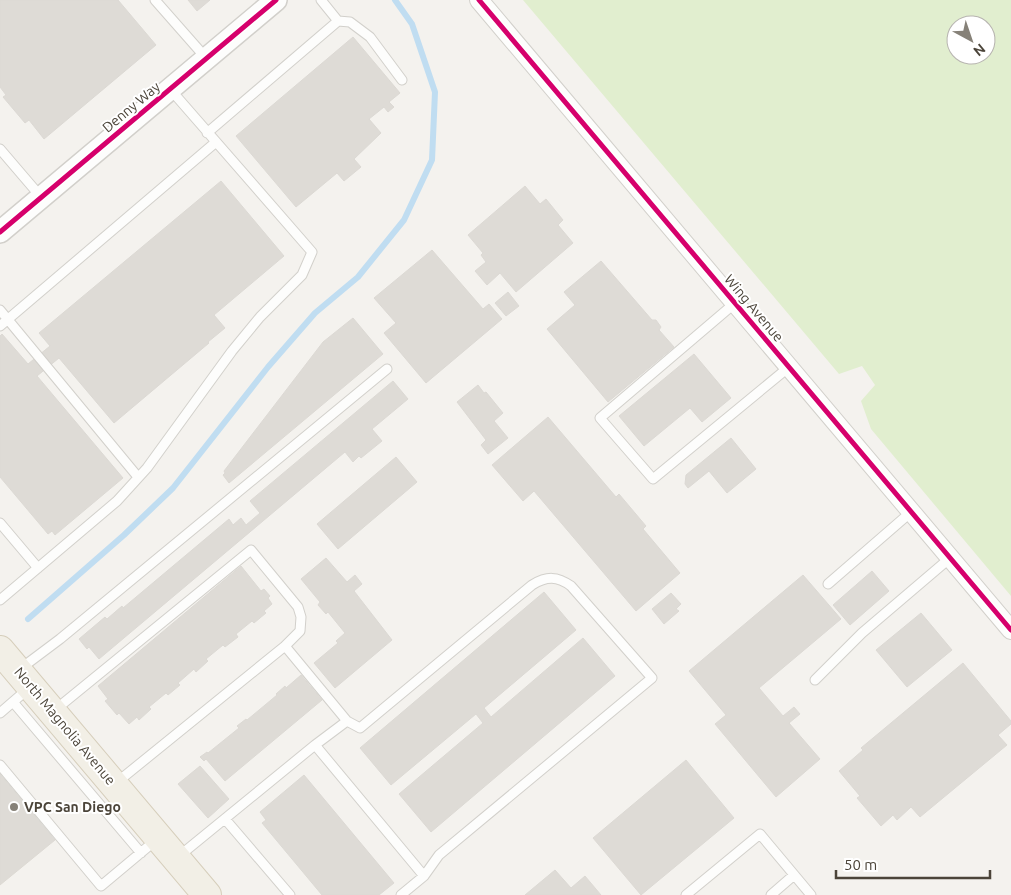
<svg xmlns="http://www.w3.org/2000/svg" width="1011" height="895" font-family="Ubuntu,sans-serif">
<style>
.green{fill:#e1eecf;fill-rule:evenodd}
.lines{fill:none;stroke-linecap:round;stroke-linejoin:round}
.stream{stroke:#c0ddf1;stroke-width:6}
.building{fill:#dedbd6;stroke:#dcd9d4}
.service-casing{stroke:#d2d0cb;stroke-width:11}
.minor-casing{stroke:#d2d0cb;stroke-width:20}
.tertiary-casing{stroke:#d2d0cb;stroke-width:24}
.primary-casing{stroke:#d6cebb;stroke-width:30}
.service{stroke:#fdfdfc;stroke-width:9}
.minor{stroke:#fdfdfc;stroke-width:18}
.tertiary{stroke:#fdfdfc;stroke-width:21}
.primary{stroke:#f2efe6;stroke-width:28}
.cycleway-casing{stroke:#fff;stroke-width:8}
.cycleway{stroke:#d6006c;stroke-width:5}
.poi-dot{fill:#868178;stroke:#fff;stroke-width:2}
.labels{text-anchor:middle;stroke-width:4;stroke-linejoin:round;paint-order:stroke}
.street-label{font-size:14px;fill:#4b4439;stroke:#fff}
.poi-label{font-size:14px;font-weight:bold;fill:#4b4439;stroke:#fff;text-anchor:start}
</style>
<rect width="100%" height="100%" fill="#f4f2ee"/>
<!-- green -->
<path class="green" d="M523,0H1011V596L871,429L861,401L875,385L862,366L839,374ZM956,25H986V55H956Z"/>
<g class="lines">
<!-- stream -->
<path class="stream" d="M28,619L124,535L173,488L268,367L315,313L358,277L404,220L432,160L435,92L412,24L395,0"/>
</g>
<!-- building -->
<path class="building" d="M0,0H118L156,45L44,139L29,120L25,123L3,97L6,95L0,87Z
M188,0H210L197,11Z
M353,37L400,93L389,102L394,107L388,112L384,107L369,119L381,133L354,159L361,167L344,181L337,173L296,207L236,136Z
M221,181L284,256L214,315L225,328L208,342L209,343L114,423L59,358L37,376L123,478L55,535L52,531L48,534L0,477V336L2,334L28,364L50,346L39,333Z
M525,186L540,204L546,199L563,220L558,225L573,243L516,292L500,273L487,285L475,271L486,262L481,255L483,253L468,235Z
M432,250L483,309L489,304L502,319L426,383L384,333L396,323L374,298Z
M601,261L652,320H656L661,327L659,330L674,347L608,402L547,329L575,305L564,292Z
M508,292L519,306L506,316L495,303Z
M353,318L383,354L229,483L223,475L225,473L224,471L323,342Z
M694,354L731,398L702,422L690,408L644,446L619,416Z
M393,381L408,399L372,429L382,441L361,458L359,456L353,462L345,452L99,659L89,647L87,649L79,639L105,617L107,619L122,606L123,608L229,519L233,525L241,518L246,525L260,513L250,501Z
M478,385L484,393L486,392L503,413L494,421L508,438L488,454L481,445L486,440L457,402Z
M548,417L616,497L619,494L646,526L643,529L680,573L636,611L534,491L523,501L492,465Z
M731,438L756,469L727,493L709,471L688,488L685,484L686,475Z
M396,457L417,482L338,549L317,524Z
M326,558L347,582L355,575L362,584L354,591L392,640L335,688L314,663L338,643L336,641L345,633L328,612L326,614L318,605L320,602L301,579Z
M241,566L261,591L264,589L270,596L268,598L272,604L264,611L266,613L254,623L252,621L236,634L238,637L225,647L223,645L206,659L208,661L196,672L194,669L178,683L180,685L168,695L166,693L149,707L151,709L139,720L137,717L129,724L119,713L117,715L105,701L108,699L98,686Z
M872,571L889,591L850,625L833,605Z
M803,575L841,619L759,688L783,716L794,707L800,714L789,723L820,759L776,797L715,724L726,715L689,671Z
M544,592L576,630L484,708L491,717L583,638L615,676L431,832L399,794L483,723L476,714L391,785L360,748Z
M671,593L681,604L676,609L679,611L664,624L652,609Z
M921,613L952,650L907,687L876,650Z
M963,663L1011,721V724L998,735L1007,745L920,817L911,807L897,820L893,815L881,826L857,798L860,796L839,771L863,750L861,748Z
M301,675L322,700L225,781L206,759L204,761L200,757L207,752L208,753L239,728L237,726L246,719L247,720L277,695L276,694L285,686L286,688Z
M686,760L734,818L641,895L593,838Z
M200,766L229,799L208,818L178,784Z
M0,774L55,840L0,885Z
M304,775L394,883L379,895H322L262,823L266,820L260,812Z
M555,870L571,888L585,876L601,895H525Z"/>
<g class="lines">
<!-- service casing -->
<g class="service-casing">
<path id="service" d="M155,0L206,58
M321,0L338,21L350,22L370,37L402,80
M207,133L338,21
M0,149L41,197
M735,303L600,418L653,479L789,367
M0,310L138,477
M0,326L216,142
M0,523L38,568
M828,584L911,512
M0,600L117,501L147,468L232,351L260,317L302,275L312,252L170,89
M285,646L347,721L315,745
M20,669L60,639L387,369
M815,680L862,633L950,558
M13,702L141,853
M55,710L251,550L298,607L301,617L300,631L285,646L116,783
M0,713L29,688
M347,721L360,728L532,585C547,576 557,576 571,586L652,678L439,855L424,876
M0,765L101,886L156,840
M225,819L290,895
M178,857L315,745L424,876L401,895
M686,895L760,834L811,895
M771,895L794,875"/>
</g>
<!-- minor casing -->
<g class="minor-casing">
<path id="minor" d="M479,0L1011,630"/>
</g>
<!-- tertiary casing -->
<g class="tertiary-casing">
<path id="tertiary" d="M0,232L276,0"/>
</g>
<!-- primary casing -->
<g class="primary-casing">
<path id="primary" d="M0,650L207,895"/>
</g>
<!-- service -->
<use href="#service" class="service"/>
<!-- minor -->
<use href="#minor" class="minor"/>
<!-- tertiary -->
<use href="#tertiary" class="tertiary"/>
<!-- primary -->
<use href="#primary" class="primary"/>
<!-- cycleway casing -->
<g class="cycleway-casing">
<path id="cycleway" d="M479,0L1011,630
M0,232L276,0"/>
</g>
<!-- cycleway -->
<use href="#cycleway" class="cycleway"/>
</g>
<!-- markers -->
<circle class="poi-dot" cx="14" cy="807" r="5"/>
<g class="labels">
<!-- street labels -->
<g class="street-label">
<text transform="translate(131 107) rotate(-40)" y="5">Denny Way</text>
<text transform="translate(754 308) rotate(50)" y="5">Wing Avenue</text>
<text transform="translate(65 726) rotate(50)" y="5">North Magnolia Avenue</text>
</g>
<!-- poi labels -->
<g class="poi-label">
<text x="24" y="812">VPC San Diego</text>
</g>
</g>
<!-- north arrow -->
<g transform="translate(971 40) rotate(140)"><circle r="24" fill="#ffffff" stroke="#b7b4b0"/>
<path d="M0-4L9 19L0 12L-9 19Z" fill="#868178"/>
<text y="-8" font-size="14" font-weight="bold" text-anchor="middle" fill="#4b4439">N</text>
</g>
<!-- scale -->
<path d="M836 870v8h154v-8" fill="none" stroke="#4b4439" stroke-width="2.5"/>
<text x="844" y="870" font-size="15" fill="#4b4439" stroke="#ffffff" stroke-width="4" paint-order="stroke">50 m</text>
</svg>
